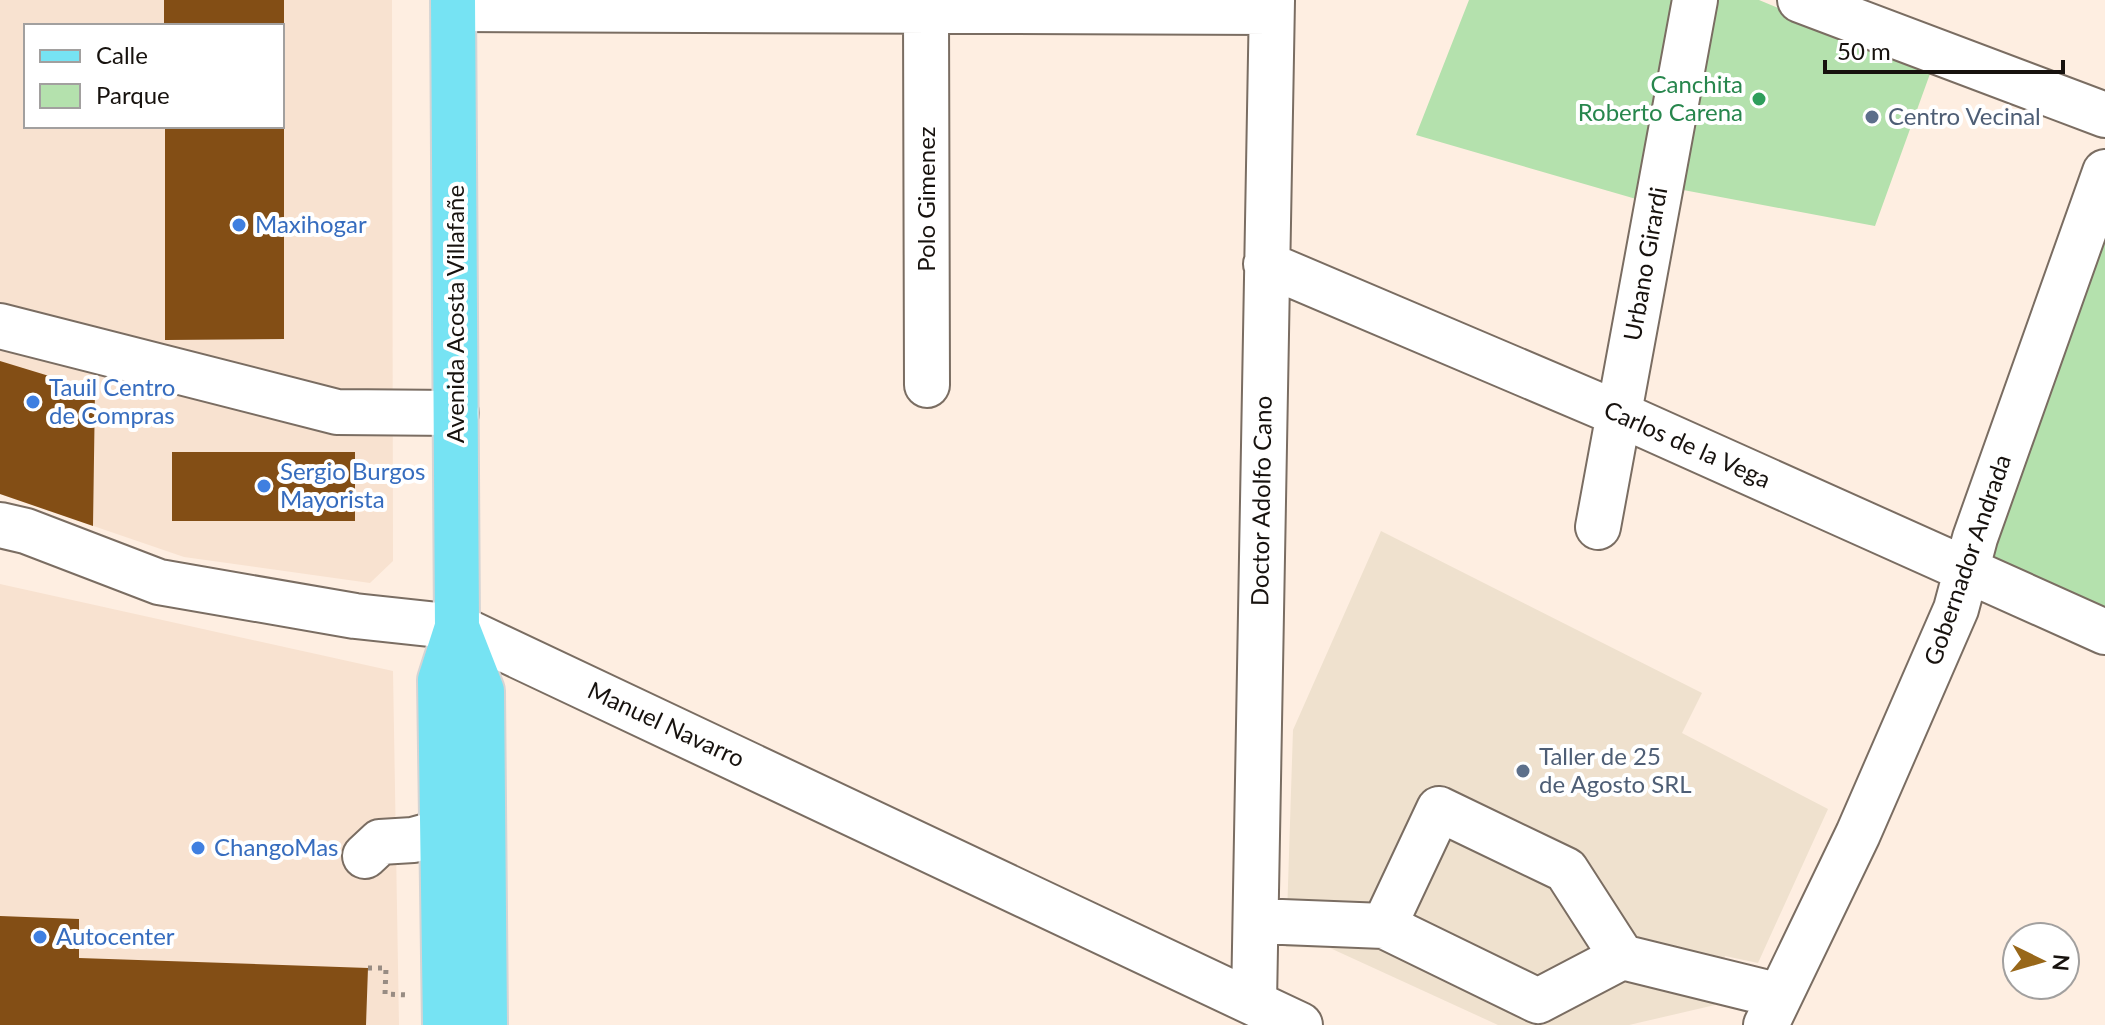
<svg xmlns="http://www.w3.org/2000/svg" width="2105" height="1025" font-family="Lato,sans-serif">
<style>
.built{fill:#f8e2d0;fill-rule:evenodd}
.industrial{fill:#efe1ce}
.green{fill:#b4e1ad}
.building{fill:#834e15}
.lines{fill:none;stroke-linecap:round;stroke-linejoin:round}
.minor-casing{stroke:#7a6d62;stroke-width:48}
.major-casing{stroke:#d5d4d4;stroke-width:48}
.path{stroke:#988c83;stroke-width:5;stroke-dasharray:4 6;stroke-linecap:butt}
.minor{stroke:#fff;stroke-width:44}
.major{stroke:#76e3f3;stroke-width:44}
.leisure-dot{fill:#2e9e5b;stroke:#fff;stroke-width:3}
.service-dot{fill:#5c6f8a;stroke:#fff;stroke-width:3}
.shop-dot{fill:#3f7fe0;stroke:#fff;stroke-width:3}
.labels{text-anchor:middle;stroke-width:8;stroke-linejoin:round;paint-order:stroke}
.leisure-label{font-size:24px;fill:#27864d;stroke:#fff;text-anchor:end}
.service-label{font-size:24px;fill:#4e5e75;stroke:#fff;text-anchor:start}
.street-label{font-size:24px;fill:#17120e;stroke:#fff}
.shop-label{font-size:24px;fill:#366cbe;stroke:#fff;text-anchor:start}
</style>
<rect width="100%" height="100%" fill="#feeee1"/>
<!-- built -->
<path class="built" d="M0,0H392L393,561L370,583L184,557L0,494ZM26,26H282V126H26Z
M0,584L393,671L399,1025H0Z"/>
<!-- industrial -->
<path class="industrial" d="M1381,531L1702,693L1682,733L1828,809L1758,963L1725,956L1715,1005L1629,1025H1498L1330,948L1286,947L1293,730Z"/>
<!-- green -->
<path class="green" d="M1469,0H1677L1643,201L1416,135Z
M1714,0H1759L1931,71L1875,226L1678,189Z
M2105,233V613L2001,566L1993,555L1991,539Z"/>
<!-- building -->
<path class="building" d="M164,0H284V26H164Z
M165,126H284V339L165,340Z
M0,361L95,390L93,526L0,494Z
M172,452H355V521H172Z
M0,916L79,919V958L368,968L366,1025H0Z"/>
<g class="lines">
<!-- minor casing -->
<g class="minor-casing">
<path id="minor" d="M1800,0L2105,115
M454,9L1271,12
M926,13L927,385
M1266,264L1619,414L2105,632
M0,326L337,412L456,413
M0,525L26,531L159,582L355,616L457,627L1300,1025
M1598,527L1695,0
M365,856L380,842L413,840L442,832L481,831
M1256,921L1384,926L1439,809L1566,870L1622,957L1780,996
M1384,926L1538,1001L1622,957
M1254,1003L1272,0
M1766,1025L1858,834L1956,609L1975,538L2105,172"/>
</g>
<!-- major casing -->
<g class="major-casing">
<path id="major" d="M457,627L482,691L485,1025
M445,1025L440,680L457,627L453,0"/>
</g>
<!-- path -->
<path class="path" d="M368,968H386L385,994L408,995"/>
<!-- minor -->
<use href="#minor" class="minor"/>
<!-- major -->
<use href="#major" class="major"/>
</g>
<!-- markers -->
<circle class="leisure-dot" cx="1759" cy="99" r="8"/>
<g class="service-dot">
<circle cx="1872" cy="117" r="8"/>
<circle cx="1523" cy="771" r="8"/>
</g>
<g class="shop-dot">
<circle cx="239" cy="225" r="8"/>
<circle cx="33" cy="402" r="8"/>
<circle cx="264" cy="486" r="8"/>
<circle cx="198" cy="848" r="8"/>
<circle cx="40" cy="937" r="8"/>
</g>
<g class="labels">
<!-- leisure labels -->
<g class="leisure-label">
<text x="1743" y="93">Canchita<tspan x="1743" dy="28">Roberto Carena</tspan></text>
</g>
<!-- service labels -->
<g class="service-label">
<text x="1888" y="125">Centro Vecinal</text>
<text x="1539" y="765">Taller de 25<tspan x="1539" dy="28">de Agosto SRL</tspan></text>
</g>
<!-- street labels -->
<g class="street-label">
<text transform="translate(927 199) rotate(-90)" y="8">Polo Gimenez</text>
<text transform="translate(1646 264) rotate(-80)" y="8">Urbano Girardi</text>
<text transform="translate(456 314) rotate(-90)" y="8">Avenida Acosta Villafañe</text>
<text transform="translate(1687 445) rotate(24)" y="8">Carlos de la Vega</text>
<text transform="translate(1262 501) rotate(-89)" y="8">Doctor Adolfo Cano</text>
<text transform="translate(1968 560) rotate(-71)" y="8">Gobernador Andrada</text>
<text transform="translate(666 725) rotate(25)" y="8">Manuel Navarro</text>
</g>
<!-- shop labels -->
<g class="shop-label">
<text x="255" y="233">Maxihogar</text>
<text x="49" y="396">Tauil Centro<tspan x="49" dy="28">de Compras</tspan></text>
<text x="280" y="480">Sergio Burgos<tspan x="280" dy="28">Mayorista</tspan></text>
<text x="214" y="856">ChangoMas</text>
<text x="56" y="945">Autocenter</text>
</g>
</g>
<!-- legend -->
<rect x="24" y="24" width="260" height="104" fill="#ffffff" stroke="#a2a09f" stroke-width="2"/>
<rect x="40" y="50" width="40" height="12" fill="#76e3f3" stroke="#a2a09f" stroke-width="2"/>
<text x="96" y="64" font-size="24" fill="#17120e">Calle</text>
<rect x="40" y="84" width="40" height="24" fill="#b4e1ad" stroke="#a2a09f" stroke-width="2"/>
<text x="96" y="104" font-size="24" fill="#17120e">Parque</text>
<!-- north arrow -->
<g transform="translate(2041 961) rotate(95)"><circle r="38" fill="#ffffff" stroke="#a2a09f" stroke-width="2"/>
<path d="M0-6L14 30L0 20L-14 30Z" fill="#986719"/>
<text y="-12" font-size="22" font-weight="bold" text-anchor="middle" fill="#17120e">N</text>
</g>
<!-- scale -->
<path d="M1825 60v12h238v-12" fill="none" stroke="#17120e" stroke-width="4"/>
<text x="1837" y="60" font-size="24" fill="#17120e" stroke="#ffffff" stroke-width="6" paint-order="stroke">50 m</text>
</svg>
